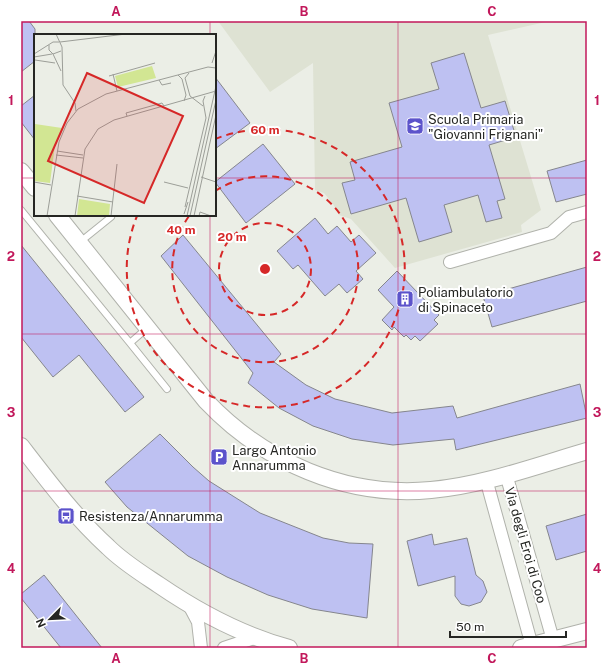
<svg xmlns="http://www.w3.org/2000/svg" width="608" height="669" font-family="'Public Sans',sans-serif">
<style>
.built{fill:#dee2d3}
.building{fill:#bec1f2;stroke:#85868d}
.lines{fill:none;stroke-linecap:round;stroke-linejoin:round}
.service-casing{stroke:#b0b2ab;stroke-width:8}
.minor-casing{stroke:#b0b2ab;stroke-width:14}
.tertiary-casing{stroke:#b0b2ab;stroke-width:18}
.service{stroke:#fff;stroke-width:6}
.minor{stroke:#fff;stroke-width:12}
.tertiary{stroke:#fff;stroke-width:16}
.grid{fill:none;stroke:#c2185b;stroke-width:1;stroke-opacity:0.55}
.ring{fill:none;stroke:#d62828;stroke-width:2;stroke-dasharray:7 5}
.labels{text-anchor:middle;stroke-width:4;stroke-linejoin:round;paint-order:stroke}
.poi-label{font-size:13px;fill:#252623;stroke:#fff;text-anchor:start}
.street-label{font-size:13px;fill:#252623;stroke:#fff}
.inset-road{fill:none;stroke:#9c9e98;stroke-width:1}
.view{fill:#d62828;fill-opacity:0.15;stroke:#d62828;stroke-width:2}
.inset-edge{fill:none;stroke:#252623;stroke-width:2}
.centre{fill:#d62828;stroke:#fff;stroke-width:2}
.ring-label{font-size:12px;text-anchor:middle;font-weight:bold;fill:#d62828;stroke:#fff;stroke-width:4;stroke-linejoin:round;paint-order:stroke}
.neatline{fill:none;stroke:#c2185b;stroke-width:1.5}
.grid-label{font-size:13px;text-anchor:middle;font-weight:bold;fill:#c2185b}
</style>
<rect width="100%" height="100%" fill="#ebeee6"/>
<!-- built -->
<path class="built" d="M218,21H550L488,35L541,210L521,225L522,232L395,268L351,219L339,215L333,204L324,193L315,190L313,63L270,92Z"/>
<!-- building -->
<path class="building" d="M21,21H29L35,29V61L21,72Z
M464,53L481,108L505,101L516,137L489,145L505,199L497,201L502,218L486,222L478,195L444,205L452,232L419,242L406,198L351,214L342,183L355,180L350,162L402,147L389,103L439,89L431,63Z
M215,77L250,123L215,149Z
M35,95V140L21,122V106Z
M263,144L295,184L246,223L215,182Z
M587,160V194L556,202L547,171Z
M315,218L328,234L337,226L351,242L359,235L376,253L356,271L363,279L347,293L339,284L325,296L298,265L293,269L277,251Z
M183,235L281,354L274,362L306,385L335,399L392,413L453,406L457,418L580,384L587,418L456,450L454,439L393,445L352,439L313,426L279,408L248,383L253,373L161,256Z
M21,245L144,397L125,412L79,355L53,377L21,337Z
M587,267V301L492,327L483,296Z
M397,271L439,315L434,320L438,324L420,341L415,336L411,340L406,335L404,337L394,327L392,330L382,320L394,307L378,290Z
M160,434L193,467L209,481L260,513L323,538L349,543L373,544L367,618L312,609L268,595L227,577L188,556L127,507L105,482Z
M587,514V551L556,560L546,526Z
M432,534L434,545L467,538L476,575L483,581L487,592L481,602L469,606L461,604L455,596V576L418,586L407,541Z
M44,575L102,648H61L21,598V594Z"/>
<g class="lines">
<!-- service casing -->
<g class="service-casing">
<path id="service" d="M21,210L130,343L146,329
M80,242L111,217
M130,343L167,389"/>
</g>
<!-- minor casing -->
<g class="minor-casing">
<path id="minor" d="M450,262L551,233L569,217L587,212
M506,474L553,640
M486,479L532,646
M189,605L198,622L201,648
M224,648L254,638"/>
</g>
<!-- tertiary casing -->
<g class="tertiary-casing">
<path id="tertiary" d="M21,171L35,188
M57,215L206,401C264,462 346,498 431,490C481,486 539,465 587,451
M21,446C48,481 75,517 108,547C123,562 141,573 159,585C200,613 241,635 289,648
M521,648L587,631"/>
</g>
<!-- service -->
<use href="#service" class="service"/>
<!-- minor -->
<use href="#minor" class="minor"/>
<!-- tertiary -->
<use href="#tertiary" class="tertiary"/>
</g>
<!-- grid -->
<path class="grid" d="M210,21V35M398,21V648M21,178H35M215,178H587M210,215V648M21,334H587M21,491H587"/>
<!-- distance rings -->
<g class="ring">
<circle cx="265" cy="269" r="46"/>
<path d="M215 191A93 93 0 1 1 189 216"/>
<path d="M215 139A139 139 0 1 1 137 216"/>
</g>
<!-- icons -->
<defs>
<g id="school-square" transform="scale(0.9)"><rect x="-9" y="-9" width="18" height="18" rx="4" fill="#5c53cb" stroke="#fff"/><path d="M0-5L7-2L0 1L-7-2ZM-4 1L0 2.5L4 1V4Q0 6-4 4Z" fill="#fff"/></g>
<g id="building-square" transform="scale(0.9)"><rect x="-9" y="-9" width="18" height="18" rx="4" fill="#5c53cb" stroke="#fff"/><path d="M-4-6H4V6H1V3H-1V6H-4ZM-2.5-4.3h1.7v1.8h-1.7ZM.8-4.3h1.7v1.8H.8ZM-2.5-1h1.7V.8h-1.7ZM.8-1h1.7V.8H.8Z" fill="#fff"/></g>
<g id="parking-square" transform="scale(0.9)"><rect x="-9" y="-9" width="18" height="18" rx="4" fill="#5c53cb" stroke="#fff"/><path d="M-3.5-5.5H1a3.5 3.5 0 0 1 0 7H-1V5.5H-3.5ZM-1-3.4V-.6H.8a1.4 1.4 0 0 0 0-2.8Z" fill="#fff"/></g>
<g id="bus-square" transform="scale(0.9)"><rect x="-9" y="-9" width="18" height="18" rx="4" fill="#5c53cb" stroke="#fff"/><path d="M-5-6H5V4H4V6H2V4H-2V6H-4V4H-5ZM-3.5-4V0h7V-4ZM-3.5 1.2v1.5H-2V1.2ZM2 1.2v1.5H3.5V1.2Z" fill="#fff"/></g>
</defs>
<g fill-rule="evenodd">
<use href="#school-square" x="415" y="126"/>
<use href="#building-square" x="405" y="299"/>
<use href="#parking-square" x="219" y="457"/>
<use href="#bus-square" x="66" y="516"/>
</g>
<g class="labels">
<!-- poi labels -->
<g class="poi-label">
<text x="428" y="124">Scuola Primaria<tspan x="428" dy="15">"Giovanni Frignani"</tspan></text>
<text x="418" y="297">Poliambulatorio<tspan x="418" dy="15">di Spinaceto</tspan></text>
<text x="232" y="455">Largo Antonio<tspan x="232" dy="15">Annarumma</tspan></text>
<text x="79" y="521">Resistenza/Annarumma</text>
</g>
<!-- street labels -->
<g class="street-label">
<text transform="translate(526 545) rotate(74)" y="5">Via degli Eroi di Coo</text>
</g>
</g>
<!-- overview -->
<g transform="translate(34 34)">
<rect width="182" height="182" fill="#ebeee6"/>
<path d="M118,32L122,44L84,53L81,42ZM1,90L28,94L21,111L16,149L0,147ZM45,165L76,170L75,182H43Z" fill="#d2e693"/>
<path class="inset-road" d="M22,0L28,13L29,51L41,69L42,77M26,8L92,0M15,11V16L19,20L27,17M0,20L19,8H25M19,20L27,37M0,23L18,20M1,26L21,29M178,29L182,17M155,39L151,44L156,62L169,72M79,40L83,57M144,41L148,45L152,61L150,67M75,42L121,29M125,46L128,51L137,49M93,82L92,79L128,69L130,72M23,117L49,121M22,121L49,124M167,143L182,148M0,148L17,151M130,148L154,154M43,162L79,168M151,173L172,84L169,67L171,62M150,180L154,168M13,182L25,108L33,89L44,75L72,60L174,33L182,34M41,182L51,115L64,95L80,86L182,57M77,182L83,130M153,182L182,52M156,182L182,66M160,182L182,81M165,182L166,178L177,182"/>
<path class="view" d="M53,39L149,82L110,169L14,127Z"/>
<rect width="182" height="182" class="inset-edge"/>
</g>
<circle cx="265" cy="269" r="6" class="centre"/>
<g class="ring-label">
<text x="265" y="134">60 m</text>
<text x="181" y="234">40 m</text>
<text x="232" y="241">20 m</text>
</g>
<!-- border -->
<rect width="608" height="669" fill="none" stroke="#ffffff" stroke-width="44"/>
<!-- north arrow -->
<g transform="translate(50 619) rotate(246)" stroke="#ffffff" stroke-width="3" paint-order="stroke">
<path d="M0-3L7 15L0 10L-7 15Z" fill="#252623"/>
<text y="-6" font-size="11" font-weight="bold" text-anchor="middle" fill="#252623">N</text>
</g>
<!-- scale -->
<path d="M450 631v6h116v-6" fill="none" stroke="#252623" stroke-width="2"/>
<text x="456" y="631" font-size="12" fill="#252623" stroke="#ffffff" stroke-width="3" paint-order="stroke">50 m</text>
<rect x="22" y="22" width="564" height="625" class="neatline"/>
<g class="grid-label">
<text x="116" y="16">A</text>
<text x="304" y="16">B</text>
<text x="492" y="16">C</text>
<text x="11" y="105">1</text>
<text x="597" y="105">1</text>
<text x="11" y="261">2</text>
<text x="597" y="261">2</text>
<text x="11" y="417">3</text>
<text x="597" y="417">3</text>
<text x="11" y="573">4</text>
<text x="597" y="573">4</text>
<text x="116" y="663">A</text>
<text x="304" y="663">B</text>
<text x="492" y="663">C</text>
</g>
</svg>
